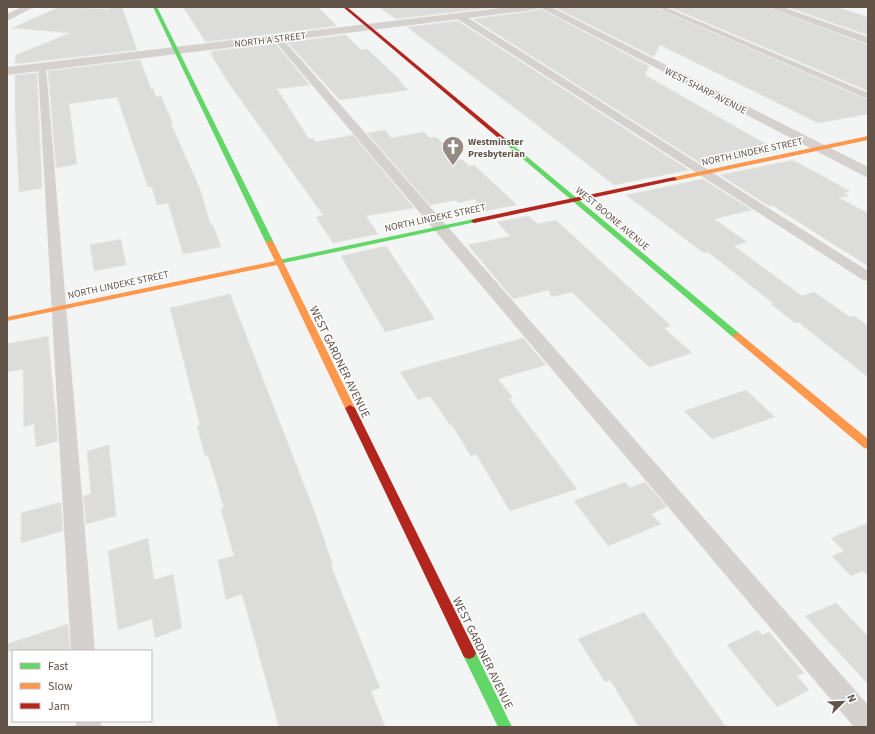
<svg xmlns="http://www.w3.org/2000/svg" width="875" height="734" font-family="'Source Sans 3',sans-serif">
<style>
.building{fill:#dcdcdb;stroke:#e6e6e5}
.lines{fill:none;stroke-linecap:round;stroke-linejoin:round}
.lane{fill:#d4d1cf;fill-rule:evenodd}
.street{fill:#d4d1cf;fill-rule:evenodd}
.fast{fill:#63d668;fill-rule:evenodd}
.slow{fill:#ff974d;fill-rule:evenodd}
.jam{fill:#b3261e;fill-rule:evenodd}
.labels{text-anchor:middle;stroke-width:3;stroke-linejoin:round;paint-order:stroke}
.far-street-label{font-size:10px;fill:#625348;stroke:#fff}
.far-poi-label{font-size:10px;font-weight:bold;fill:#625348;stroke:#fff;text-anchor:start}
.street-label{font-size:12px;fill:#625348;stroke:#fff}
</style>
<rect width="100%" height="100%" fill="#f3f4f4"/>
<!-- building -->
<path class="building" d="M59,7L109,9L112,7H122L137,50L15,64L16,55L70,33L12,28Z
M183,7H318L337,26L206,42Z
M379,7H496L396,19Z
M554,7H655L868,100V114L818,123L660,45L654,57Z
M669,7H767L868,45V91Z
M787,7H837L868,17V35Z
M539,8L649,66L645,75L778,151L705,166L473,19L533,11Z
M458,21L689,170L614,185L523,114L407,27Z
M346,35L361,50L367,49L401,81H399L408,90L340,100L287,42Z
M275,43L310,85L277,89L309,139L313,138L316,142L353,135L414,208L366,216L378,234L333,243L316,217L323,215L228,82L210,53H214L212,51Z
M140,60L151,89L153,88L156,97L161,96L173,124H171L200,189L211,226L213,225L221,247L183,254L168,203L157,205L152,187H148L117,97L69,104L77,164L56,168L48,71Z
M37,73L42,188L19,192L15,109V75Z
M385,130L391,138L424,132L430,138L436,137L460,160H463L469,166L474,165L517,205L486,211L474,199L458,203L456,200L430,205L367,133Z
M793,160L850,191L844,193L849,196L839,198L868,213V266L773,206H769L720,175Z
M703,179L752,210L714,219L747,242L734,246L802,296L814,292L850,317L854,316L868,326V377L798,322L795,323L771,304H774L708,252L704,253L626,195Z
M528,216L538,224L556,220L671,326L664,328L692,353L649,367L572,292L551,297L549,290L513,299L468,245L510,236L497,222Z
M121,239L126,265L94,271L90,245Z
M386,246L435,319L385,332L341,256Z
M230,294L315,513L333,566H331L380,688L371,691L385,727H279L242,594L226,600L218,560L234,556L221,509L224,508L208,455L205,456L197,426L200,425L170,308Z
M48,336L58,441L36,447L34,424L24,427L23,369L7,372V344Z
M523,338L546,365L498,379L513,398L509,399L577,489L510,511L476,454L471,456L452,425H450L430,396L418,400L400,372Z
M746,390L775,417L712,439L684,411Z
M109,445L116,516L86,524L83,496L91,494L87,451Z
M625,482L630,488L645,482L667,507L651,514L661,524L608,546L574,501Z
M61,502L63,531L21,543V513Z
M868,523V576L863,571L851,576L832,556L844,551L831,538Z
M148,538L154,580L173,574L182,628L155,638L152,619L118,630L108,551Z
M836,603L868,636V684L805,616Z
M644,612L673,652H672L726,727H639L610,680L605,682L578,639Z
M68,624L70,651H7V644Z
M758,630L762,635L769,632L804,673L797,676L809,690L777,707L727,645Z"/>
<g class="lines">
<!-- lane -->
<path class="lane" d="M656,7H665L868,93V99Z
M456,14H462L868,271V281L863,280L456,18Z
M274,36H280L868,705V727H854L274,40Z
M42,64L46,67L95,651H71L38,67Z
M76,721H100L102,727H76Z"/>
<!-- street -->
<path class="street" d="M22,7H34L7,21V14Z
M509,7H538L533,10L7,75V67Z
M539,7H551L868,167V178Z
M768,7H782L868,37V44Z"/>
<!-- fast -->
<path class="fast" d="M153,7H157L274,243L273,245H270L266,243Z
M503,140H507L740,334L741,336L740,338H734L503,142Z
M474,219L477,221L476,222L279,264L275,262L279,260Z
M469,647L474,649L512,727H498L462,653L464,649Z"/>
<!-- slow -->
<path class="slow" d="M868,136V140L674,181L671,179L674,177Z
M267,241H270L274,243L355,408L353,410L350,411L345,408L277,265L7,321V317L275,261L266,243Z
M737,333L740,334L868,439V449L864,448L734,338L733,336L734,334Z"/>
<!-- jam -->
<path class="jam" d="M343,7H347L507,140V142H503Z
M674,177L677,179L676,180L474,223L471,221L474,219Z
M350,405L355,408L474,649L476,653L474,657L469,659L464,657L345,408Z"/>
</g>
<!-- icons -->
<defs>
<g id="church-pin" transform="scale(1.15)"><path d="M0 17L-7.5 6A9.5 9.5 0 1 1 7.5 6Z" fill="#958b84" stroke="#fff"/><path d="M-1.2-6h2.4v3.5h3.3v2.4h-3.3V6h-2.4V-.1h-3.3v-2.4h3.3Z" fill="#fff"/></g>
</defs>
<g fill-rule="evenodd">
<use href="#church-pin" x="453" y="147"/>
</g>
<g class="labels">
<!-- far-street labels -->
<g class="far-street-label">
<text transform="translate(270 39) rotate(-7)" y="4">NORTH A STREET</text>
<text transform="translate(706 90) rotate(27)" y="4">WEST SHARP AVENUE</text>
<text transform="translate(752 151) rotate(-12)" y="4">NORTH LINDEKE STREET</text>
<text transform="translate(435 217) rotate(-12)" y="4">NORTH LINDEKE STREET</text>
<text transform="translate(613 218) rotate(40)" y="4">WEST BOONE AVENUE</text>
<text transform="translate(118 284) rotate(-12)" y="4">NORTH LINDEKE STREET</text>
</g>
<!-- far-poi labels -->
<g class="far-poi-label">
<text x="468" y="145">Westminster<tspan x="468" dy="12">Presbyterian</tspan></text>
</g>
<!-- street labels -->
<g class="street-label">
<text transform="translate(340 362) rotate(64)" y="4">WEST GARDNER AVENUE</text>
<text transform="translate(483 653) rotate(64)" y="4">WEST GARDNER AVENUE</text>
</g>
</g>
<!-- border -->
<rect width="875" height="734" fill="none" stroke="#625348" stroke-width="16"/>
<!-- legend -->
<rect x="12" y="650" width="140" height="72" fill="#ffffff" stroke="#c0bab6"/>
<rect x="20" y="663" width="20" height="6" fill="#63d668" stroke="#c0bab6"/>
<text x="48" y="670" font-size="12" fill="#625348">Fast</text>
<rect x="20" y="683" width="20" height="6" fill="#ff974d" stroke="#c0bab6"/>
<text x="48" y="690" font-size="12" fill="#625348">Slow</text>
<rect x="20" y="703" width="20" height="6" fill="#b3261e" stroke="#c0bab6"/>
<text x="48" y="710" font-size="12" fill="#625348">Jam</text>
<!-- north arrow -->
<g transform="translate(843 702) rotate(67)" stroke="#ffffff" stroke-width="3" paint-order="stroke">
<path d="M0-3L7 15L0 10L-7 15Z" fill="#625348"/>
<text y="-6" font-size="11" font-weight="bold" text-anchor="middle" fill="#625348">N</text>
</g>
</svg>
